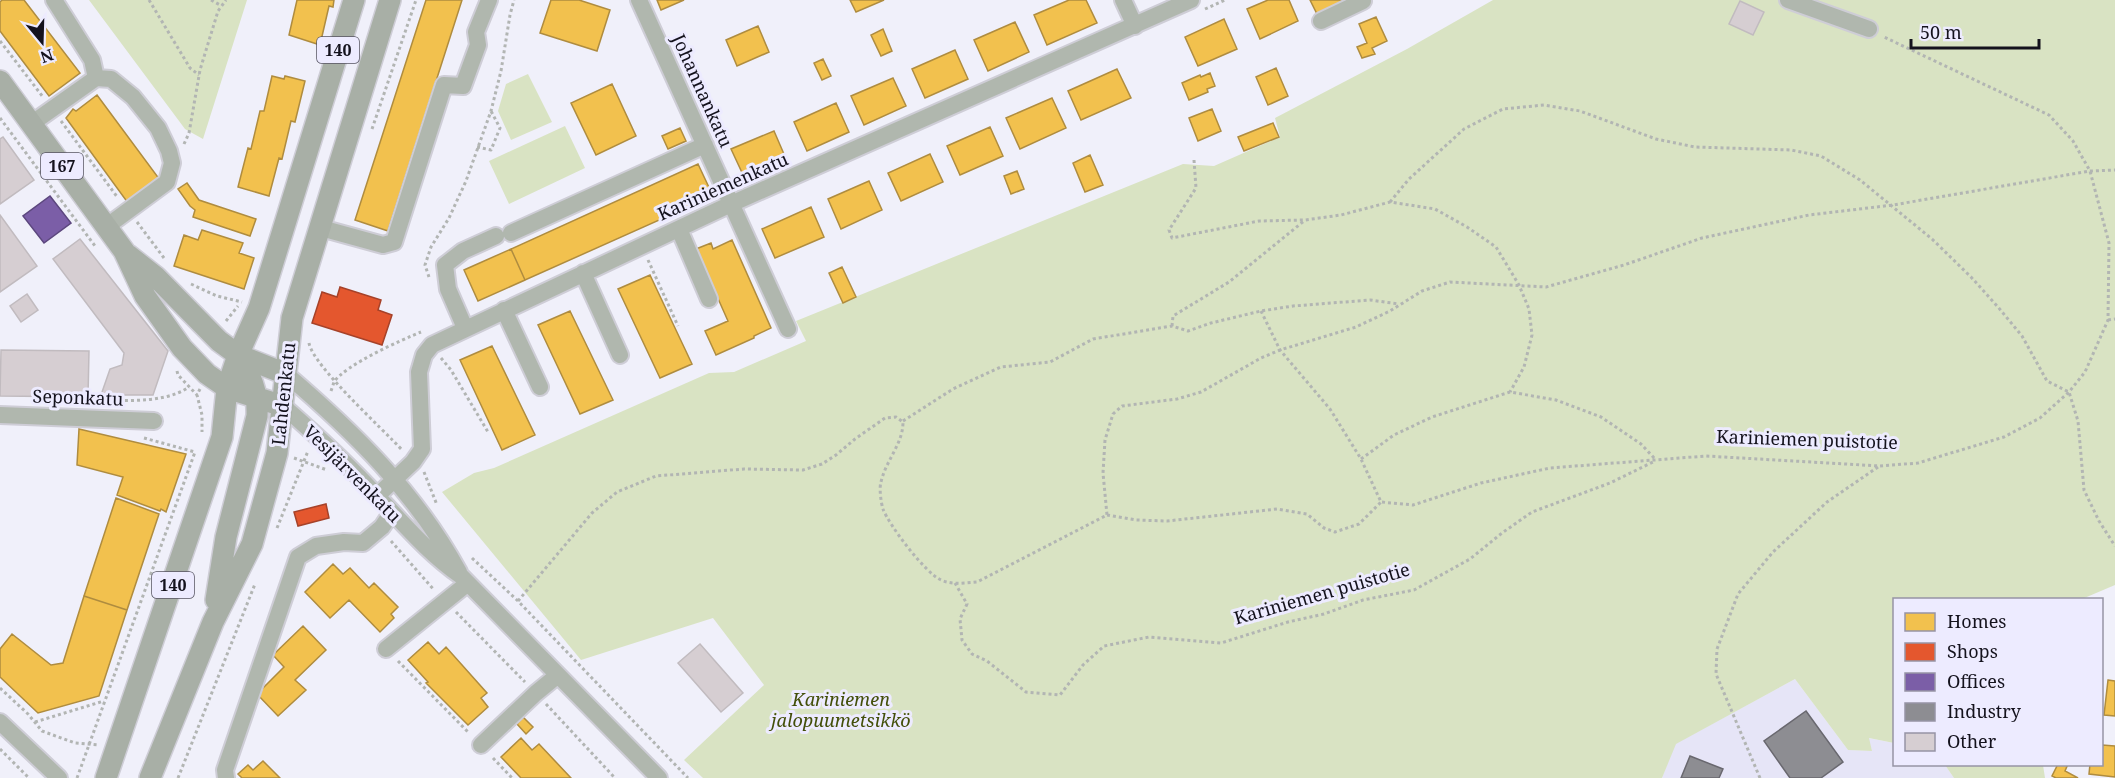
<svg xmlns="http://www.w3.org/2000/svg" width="2115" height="778" font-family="'Noto Serif',serif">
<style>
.built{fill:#e6e5f7}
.green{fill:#d9e3c3}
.homes{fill:#f2c14e;stroke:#af8c3f;stroke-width:1.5}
.shops{fill:#e4572e;stroke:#a64229;stroke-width:1.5}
.offices{fill:#7b5ea7;stroke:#5c477e;stroke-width:1.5}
.industry{fill:#8d8d92;stroke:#69686f;stroke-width:1.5}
.building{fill:#d6ced2;stroke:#c1bbbf;stroke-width:1.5}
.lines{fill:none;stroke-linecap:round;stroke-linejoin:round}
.minor-casing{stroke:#cecdd6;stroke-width:20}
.major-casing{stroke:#cecdd6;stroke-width:24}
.path{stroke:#b2b5b3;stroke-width:3;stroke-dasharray:3 3;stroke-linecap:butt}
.minor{stroke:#b0b7ae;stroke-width:16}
.major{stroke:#a8afa6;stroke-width:21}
.labels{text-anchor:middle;stroke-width:6;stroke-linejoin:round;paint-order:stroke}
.shield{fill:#edebff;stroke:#555361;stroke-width:1.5}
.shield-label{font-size:16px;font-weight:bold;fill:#14121d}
.street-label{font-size:18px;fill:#14121d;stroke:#edebff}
.park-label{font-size:18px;font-style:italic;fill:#434f0a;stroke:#edebff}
</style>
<rect width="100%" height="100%" fill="#f0f0fa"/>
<!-- built -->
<path class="built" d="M1795,679L1848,750L1872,751L1868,738L1894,743V764L1945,765L1954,778H1662L1675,744Z"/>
<!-- green -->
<path class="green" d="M89,0H247L203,139L185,129Z
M1493,0H2115V585L2082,599L1894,600V743L1869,738L1872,751L1848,750L1795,679L1676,744L1662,778H703L684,760L764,685L713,618L581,660L442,492L474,473L494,468L709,373L734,372L806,341L796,321L1183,164L1214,166L1280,137L1275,118L1407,49Z
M528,74L552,122L511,140L498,111L506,84Z
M565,126L585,168L509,204L489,161Z
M1945,765H2043L2045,778H1954Z"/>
<!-- homes -->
<path class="homes" d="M2,0H24L80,73L49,96L0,31V2Z
M297,0H334L333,7L329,6L320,45L289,35Z
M426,0H462L388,231L355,220Z
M551,0H579L610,10L597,51L540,33Z
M657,0H684L661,10Z
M850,0H884L856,12Z
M1069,0H1086L1097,23L1047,45L1034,15Z
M1268,0H1289L1298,21L1260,39L1247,9Z
M1310,0H1347L1317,14Z
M1376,17L1387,41L1372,48L1375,54L1362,58L1357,47L1367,43L1359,24Z
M1224,19L1237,49L1198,66L1185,37Z
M1015,22L1029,52L988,71L974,40Z
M758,26L769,52L737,66L726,40Z
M883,29L892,51L881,56L871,35Z
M955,50L968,79L925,98L912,69Z
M823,59L831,76L822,80L814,63Z
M1276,68L1288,96L1268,105L1256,77Z
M1117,69L1131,98L1081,120L1068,91Z
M1210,73L1215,86L1207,89L1208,92L1189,100L1182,83L1200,75L1201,77Z
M272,76L284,79L285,76L305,81L295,122L291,121L282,159L279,158L269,196L238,187L248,148L251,149L260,111H264Z
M893,78L906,106L864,125L851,96Z
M612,84L636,136L596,155L571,103Z
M97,95L160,180L128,203L66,118L73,109L76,111Z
M1052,98L1066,128L1020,149L1006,118Z
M836,103L849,132L807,151L794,122Z
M1212,109L1221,131L1198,141L1189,118Z
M1273,123L1279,137L1244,151L1238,137Z
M990,127L1003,156L960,175L947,146Z
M680,128L686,141L668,149L662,136Z
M774,131L787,161L745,179L731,149Z
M930,154L943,182L901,201L888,173Z
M1090,155L1103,185L1085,192L1073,163Z
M698,164L713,196L525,280L511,249Z
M1017,171L1024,189L1011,194L1004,176Z
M869,181L882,210L841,229L828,199Z
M187,183L199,200L256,219L250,236L193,217L195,210L190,206L178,189Z
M811,207L824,237L775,258L762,229Z
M202,230L243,243L239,253L254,258L244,289L174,266L184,235L198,240Z
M732,240L771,328L754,336V338L716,355L705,331L728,321L696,249L711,243L713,249Z
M511,249L525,280L478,301L464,270Z
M842,267L856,297L843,303L829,273Z
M650,275L692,364L660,378L618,289Z
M570,311L613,400L580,414L538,325Z
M492,346L535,435L502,450L460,360Z
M79,429L186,454L166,512L161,509L160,511L117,495L123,477L77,465Z
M116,498L159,514L127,610L84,596Z
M333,564L343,574L350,568L369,588L374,583L398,607L391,614L394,618L380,632L349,600L330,618L305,592Z
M84,596L127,610L99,696L38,713L0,677V649L12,634L51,665L63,663Z
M303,626L326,650L295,680L306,690L278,716L257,694L284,667L273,655Z
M428,642L439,654L446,647L487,693L481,698L488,707L468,725L426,683L428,682L408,660Z
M2108,680L2115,681V716L2104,715Z
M523,717L533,727L526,734L517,724Z
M521,738L532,750L539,744L571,778H521L501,757Z
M2102,745L2115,746V777L2089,774L2090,764H2102Z
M263,761L280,778H242L238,774L248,765L253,770Z
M2058,764H2068L2065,771L2078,778H2056L2052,776Z"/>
<!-- shops -->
<path class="shops" d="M340,287L381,300L378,310L392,315L382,345L312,323L322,292L337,297Z
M326,504L329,518L298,526L294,512Z"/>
<!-- offices -->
<path class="offices" d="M50,196L71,223L44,243L23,216Z"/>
<!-- industry -->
<path class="industry" d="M1806,711L1843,762L1821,778H1790L1764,741Z
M1690,756L1723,769L1719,778H1681Z"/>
<!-- building -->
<path class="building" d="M1740,1L1764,12L1753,35L1729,24Z
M3,137L34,180L0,204V139Z
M0,215L37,266L0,292Z
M80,239L168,351L153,395H101L110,369L122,365L124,353L53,259Z
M27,294L38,310L21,322L10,306Z
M1,350L89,351L88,397L0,396Z
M700,644L743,693L721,712L678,663Z"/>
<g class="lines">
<!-- minor casing -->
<g class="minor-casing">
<path id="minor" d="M639,0L788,329
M1123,0L1135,26
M1788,0L1869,29
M1321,21L1363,1L1362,0
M96,78L111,79L133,97L158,128L169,151L172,163L167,182L106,227
M31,124L96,78L92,60L54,0
M321,228L383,245L394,242L444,85L463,86L478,45L476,32L489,0
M679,229L709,299
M511,233L705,145
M583,273L620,355
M504,310L540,387
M465,328L448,289L445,265L463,251L496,236
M286,374C355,433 415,492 459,572
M283,406C315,434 348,464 377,496C404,524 428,553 461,576L659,778
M0,415L154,421
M377,496L413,462L422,449L419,372L424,355L432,345L731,204L1191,0
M386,649L468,583
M0,722L59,778
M481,745L536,693L558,675
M226,778L225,770L298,557L316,546L344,542L363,543L382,527L392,512"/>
</g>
<!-- major casing -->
<g class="major-casing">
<path id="major" d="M0,81L124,251L145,296L182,348L207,374L227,388L283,406
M128,255L156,277L219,341L238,355L286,374
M216,600L226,537L257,416C258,390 251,377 238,355
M106,778L222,437L227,388L238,355L259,308L354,0
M150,778L213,622L252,544L277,453L292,318L390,0"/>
</g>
<!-- path -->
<path class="path" d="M149,0L190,68L199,75
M211,0L220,5
M1205,9L1225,0
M0,41L43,97
M0,118L95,246
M61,121L118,198
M372,129L416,0
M184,144L189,133L200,70L218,11L226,0
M477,147L491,150L500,128L491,111
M1194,160L1196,188L1169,230L1172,238L1259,221L1305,220L1341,215L1390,202L1435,209L1467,227L1496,247L1519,285L1529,309L1532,335L1524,367L1510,392
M1390,202L1409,179L1464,129L1503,109L1544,105L1580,111L1656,139L1695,147L1791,150L1821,156L1860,180L1932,239L1971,277L1998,307L2022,336L2047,381L2069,392L2078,421L2084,490L2099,521L2115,546
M137,222L164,258
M648,260L678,326
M429,277L425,265L431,247L449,218L466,181L491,111L501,71L510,15L514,0
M191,284L217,296L242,302
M1261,311L1280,350L1330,409L1361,459L1381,502L1413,505L1481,483L1550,468L1706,456L1880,466L1918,463L2004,437L2040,418L2069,392L2085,372L2108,320L2109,243L2090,171L2073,141L2049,115L1884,37
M2108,320L2115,319
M226,321L238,306
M1172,326L1173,316L1229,282L1304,221
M309,343C313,366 383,429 403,451
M441,358L451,370L488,432
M177,371L178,375L197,395
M200,389L197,395L202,415V432
M331,391C332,388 333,385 334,382C345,365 401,340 421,332
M71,399C106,399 160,407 189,387
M903,421L953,389L1001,367L1050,362L1093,339L1172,326L1188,331L1211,323L1261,311L1293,306L1370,300L1399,304
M144,438L195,452
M294,458L327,470
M1361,459L1394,435L1432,417L1510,392L1556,400L1601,417L1641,444L1656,460
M424,472L437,505
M1107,515L1136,520L1167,521L1277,509L1307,514L1324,528L1335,532L1359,524L1381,502
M277,528L308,451
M391,541L434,590
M472,558L518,601L688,778
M955,583L967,604L960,619L962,640L972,654L987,661L1026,692L1060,695L1083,665L1104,646L1149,637L1221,643L1288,622L1324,614L1363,600L1414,590L1470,559L1502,533L1532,512L1610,483L1655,461
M518,601L592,513L617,492L656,476L744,469L803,470L822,464L836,455L855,439L885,418L896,417L903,422C903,444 886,460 881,482C879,488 881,503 883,509C889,525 925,573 941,580C952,585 965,583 977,582L1107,515L1103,473L1105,440L1113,414L1122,406L1177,399L1201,392L1261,358L1280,350L1356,327L1390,311L1422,291L1450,282L1546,287L1624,265L1702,238L1809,215L1893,205L2090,171L2115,170
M456,612L525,682
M398,661L469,733
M0,688L28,714L42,731L75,743L99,745
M546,704L615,778
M35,722L104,701
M0,749L29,778
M493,758L512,778
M77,778L195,452
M178,778L255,584
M1760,778L1716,674L1717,649L1738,594L1773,552L1827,502L1878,467"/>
<!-- minor -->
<use href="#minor" class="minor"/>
<!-- major -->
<use href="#major" class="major"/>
</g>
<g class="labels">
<!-- shield labels -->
<g class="shield">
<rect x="317" y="37" width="42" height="26" rx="4.5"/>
<rect x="41" y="153" width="42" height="26" rx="4.5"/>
<rect x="152" y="572" width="42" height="26" rx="4.5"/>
</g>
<g class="shield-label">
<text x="338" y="56">140</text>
<text x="62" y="172">167</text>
<text x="173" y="591">140</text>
</g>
<!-- street labels -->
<g class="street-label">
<text transform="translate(702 91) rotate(66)" y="6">Johannankatu</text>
<text transform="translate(723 187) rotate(-24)" y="6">Kariniemenkatu</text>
<text transform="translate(284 394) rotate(-84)" y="6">Lahdenkatu</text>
<text transform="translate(78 398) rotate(2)" y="6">Seponkatu</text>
<text transform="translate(1807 440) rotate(2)" y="6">Kariniemen puistotie</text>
<text transform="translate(352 474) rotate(45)" y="6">Vesijärvenkatu</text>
<text transform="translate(1322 594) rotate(-16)" y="6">Kariniemen puistotie</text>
</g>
<!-- park labels -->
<g class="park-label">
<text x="841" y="706">Kariniemen<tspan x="841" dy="21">jalopuumetsikkö</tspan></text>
</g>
</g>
<!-- legend -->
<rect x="1893" y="598" width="210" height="168" fill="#edebff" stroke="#9694a5" stroke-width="1.5"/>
<rect x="1905" y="613" width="30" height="18" fill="#f2c14e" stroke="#9694a5" stroke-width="1.5"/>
<text x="1947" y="628" font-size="18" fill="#14121d">Homes</text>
<rect x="1905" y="643" width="30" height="18" fill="#e4572e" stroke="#9694a5" stroke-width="1.5"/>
<text x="1947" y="658" font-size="18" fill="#14121d">Shops</text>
<rect x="1905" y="673" width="30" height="18" fill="#7b5ea7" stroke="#9694a5" stroke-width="1.5"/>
<text x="1947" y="688" font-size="18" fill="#14121d">Offices</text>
<rect x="1905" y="703" width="30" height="18" fill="#8d8d92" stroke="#9694a5" stroke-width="1.5"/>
<text x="1947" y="718" font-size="18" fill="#14121d">Industry</text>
<rect x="1905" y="733" width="30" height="18" fill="#d6ced2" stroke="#9694a5" stroke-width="1.5"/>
<text x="1947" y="748" font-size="18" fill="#14121d">Other</text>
<!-- north arrow -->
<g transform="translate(42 42) rotate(161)" stroke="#edebff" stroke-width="4.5" paint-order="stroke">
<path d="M0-4.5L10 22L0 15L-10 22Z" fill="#14121d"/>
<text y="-9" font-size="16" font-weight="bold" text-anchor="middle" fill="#14121d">N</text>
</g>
<!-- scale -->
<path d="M1911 39v9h128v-9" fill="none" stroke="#14121d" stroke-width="3"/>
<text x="1920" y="39" font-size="18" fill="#14121d" stroke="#edebff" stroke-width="4.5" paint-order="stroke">50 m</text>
</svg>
